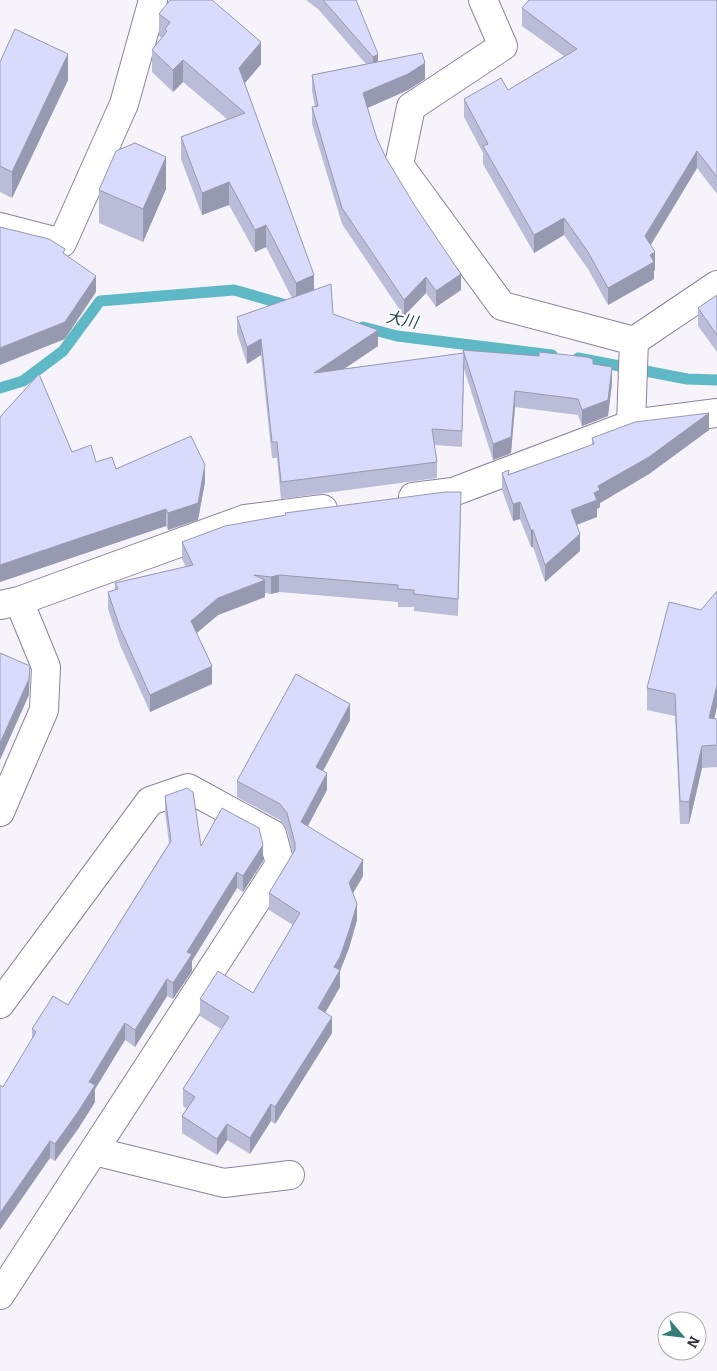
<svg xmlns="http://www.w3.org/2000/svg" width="717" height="1371" font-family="Bitter,'Noto Sans JP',serif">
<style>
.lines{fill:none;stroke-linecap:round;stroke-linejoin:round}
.stream{stroke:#5fb8c6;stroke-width:11}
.minor-casing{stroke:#8b829f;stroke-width:30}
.minor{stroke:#fff;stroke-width:28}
.wall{fill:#babcd8}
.shaded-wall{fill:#9799b0}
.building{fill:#d8dbfb;stroke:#9799b0}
.labels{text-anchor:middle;stroke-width:4;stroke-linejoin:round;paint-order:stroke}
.water-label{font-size:16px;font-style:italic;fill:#244d53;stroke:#fff}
</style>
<rect width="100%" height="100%" fill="#f6f4fa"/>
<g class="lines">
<!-- stream -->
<path class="stream" d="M363,327L397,336L552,355
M578,358L687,379L717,380
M0,388L23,381L63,351L100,301L234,290L293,307"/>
<!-- minor casing -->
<g class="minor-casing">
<path id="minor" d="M483,0L503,46L411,107L399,165L502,306L634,341L631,424L717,413
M0,227L62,243L124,104L153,0
M634,341L717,285
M413,497L453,492L627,426
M0,605L19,601L245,519L323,509
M0,812L44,710L46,667L19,601
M0,1004L150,801L188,788L272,834L280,864L0,1295
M94,1151L224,1183L290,1175"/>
</g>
<!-- minor -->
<use href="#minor" class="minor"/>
</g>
<!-- wall -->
<path class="wall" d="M306,0H356L378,62L425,79L408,90L367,108L377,139L386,158L461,290L436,307L426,293L404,316L342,224L312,124V107H315L312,91V75L366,64L318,9Z
M717,0V194L697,168L651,245L655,270L654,271V279L608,305L588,269L564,235L534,253L483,164V153L464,117V99L508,90L564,56L522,26V8Z
M159,14L261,64L245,83L314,290L333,314L378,346L344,369L463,353V350L593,364L612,383L608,416L582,426L578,415L515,407L511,453L493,460L464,369L462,447L434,445L437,462V478L281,499L277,458H272L261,355L247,364L237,333V317L292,298L266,247L255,252L229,205L202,215L181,159V137L227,119L183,82L173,92L152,72V50L162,38L159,36Z
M0,62L68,80L12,198L0,192Z
M166,189L143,242L99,223V190Z
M717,295V352L698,326V308Z
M0,417L72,452L96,462L116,469L205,482L198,520L168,530L166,526L0,582Z
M709,430L649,474L600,503V507L597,509V517L576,525L580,551L545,582L533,547H531L520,519L513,521L502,490V473L509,474L592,445V438Z
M461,509L458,616L414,611V607H398V602L279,592L271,594L265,593V597L218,615L196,633L212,684L150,712L120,645L108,609V592L115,590V583L186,567L182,559V542Z
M717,591V707L714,719H717V767L702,768L689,824H680L675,716L647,710V688Z
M350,720L323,771L327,790L307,826L363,876L353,893L357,920L349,948L340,971V987L325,1013L332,1033L275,1124L271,1121L250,1154L227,1140L217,1155L182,1133V1116L187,1109L183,1106V1089L221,1029L200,1016V999L253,993L293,925L269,910V893L293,853L287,830L280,820L237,797V781Z
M165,796L201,846L263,861L243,892L237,888L192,961V971L173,999L167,996L135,1047L125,1040L95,1089V1102L78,1129L55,1161L50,1158L3,1087L32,1039V1029L68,1005L169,843L165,812Z"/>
<!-- shaded-wall -->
<path class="shaded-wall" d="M261,42V64L239,90V68Z
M68,54V80L12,198V172Z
M378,54V70L373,73V57Z
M183,60V82L173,92V70Z
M425,63V79L408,90L363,110V93Z
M697,151V168L645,254V236Z
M166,157V189L143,242V209Z
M229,182V205L202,215V193Z
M564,218V235L534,253V235Z
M266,225V247L255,252V230Z
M655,252V270L654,271V279L608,305V288L650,255Z
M461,274V290L436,307V291Z
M314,275V297L296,305V283Z
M96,276V292L65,339L0,365V348Z
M426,277V293L404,316V300Z
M378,330V346L314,389V373Z
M261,339V355L247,364V347Z
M612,367V383L608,416L582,426V410Z
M515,391V407L511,453L493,460V444Z
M709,413V430L649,474L600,503V507L597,509V517L571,527V510L594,493L598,486Z
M205,465V482L198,520L168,530V513Z
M520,502V519L513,521V504Z
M166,509V526L0,582V565Z
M531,530H533V547H531Z
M580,534V551L545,582V565Z
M279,575V592L271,594V577Z
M265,580V597L218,615L191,638V621L218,598Z
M30,666L29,695L0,760V743Z
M212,666V684L150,712V695Z
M717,685V707L709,740V718Z
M350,704V720L316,784V767Z
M702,746V768L689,824V802Z
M327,773V790L301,839V822Z
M263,845V861L243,892V876Z
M363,860V876L349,900V883Z
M237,872V888L192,961V971L173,999V983L187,952Z
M357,904V920L349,948L340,971V987L318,1025V1008Z
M167,979V996L135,1047V1030Z
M332,1017V1033L275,1124V1107Z
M125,1023V1040L95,1089V1102L78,1129L55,1161V1144L89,1082Z
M271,1104V1121L250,1154V1138Z
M227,1124V1140L217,1155V1139Z
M50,1141V1158L0,1230V1213Z"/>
<!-- building -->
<path class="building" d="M170,0H212L261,42L239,68L314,275L296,283L266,225L255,230L229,182L202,193L181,137L245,113L183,60L173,70L152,50L167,31L165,29L170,22L159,14Z
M323,0H356L378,54L373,57Z
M529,0H717V177L697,151L645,236L655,252L650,255L654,262L608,288L588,252L564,218L534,235L483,146L488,144L464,99L501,78L508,90L577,49L522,8Z
M15,29L68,54L12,172L0,166V62Z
M422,53L425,63L408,74L363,93L377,139L386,158L415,206L461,274L436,291L426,277L404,300L342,208L312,107L318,106L312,75Z
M135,143L166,157L143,209L99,190L116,151Z
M0,227L49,239L65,249L63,253L96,276L65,322L0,348Z
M331,284L333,314L378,330L314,373L464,353L463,350L539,356V352L587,357L593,359V364L612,367L608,400L582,410L578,399L515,391L511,437L493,444L464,353L462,431L432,429L437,462L281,482L277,442H272L261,339L247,347L237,317Z
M717,295V335L698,308Z
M39,374L72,452L91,445L96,462L112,457L116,469L191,436L205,465L198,503L168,513L166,509L0,565V417Z
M709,413L649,457L598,486L600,490L594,493L597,500L571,510L580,534L545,565L533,530H531L520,502L513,504L502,473L509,470L508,475L594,444L592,438L635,422Z
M445,492H461L458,599L414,594V590L398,589V585L279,575L271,577L254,575L265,580L218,598L191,621L212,666L150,695L120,628L108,592L118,589L115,583L193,565L182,542L225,526L286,515L285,513Z
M717,591V685L709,718L717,719V745L702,746L689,802L680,801L675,694L647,688L669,602L701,610Z
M0,653L30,666L29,679L0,743Z
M296,674L350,704L316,767L327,773L301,822L363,860L349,883L357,904L349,931L340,957L334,967L340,970L318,1008L332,1017L275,1107L271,1104L250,1138L227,1124L217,1139L182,1116L195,1097L183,1089L229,1017L200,999L218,971L253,993L300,913L269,893L295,850V843L287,813L280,804L237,781Z
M187,788L193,792L201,846L222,808L259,828L263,845L243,876L237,872L187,952L192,954L173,983L167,979L135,1030L125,1023L89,1082L95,1085L78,1112L55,1144L50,1141L0,1213V1085L3,1087L36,1032L32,1029L53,996L68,1005L171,841L165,796Z"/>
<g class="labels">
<!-- water labels -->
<g class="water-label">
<text transform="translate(402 319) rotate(11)" y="6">大川</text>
</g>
</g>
<!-- north arrow -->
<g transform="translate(682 1336) rotate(118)"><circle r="24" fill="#ffffff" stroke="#adacb1"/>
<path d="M0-4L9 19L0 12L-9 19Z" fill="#347c77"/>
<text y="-8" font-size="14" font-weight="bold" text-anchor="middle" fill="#332f3b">N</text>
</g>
</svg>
